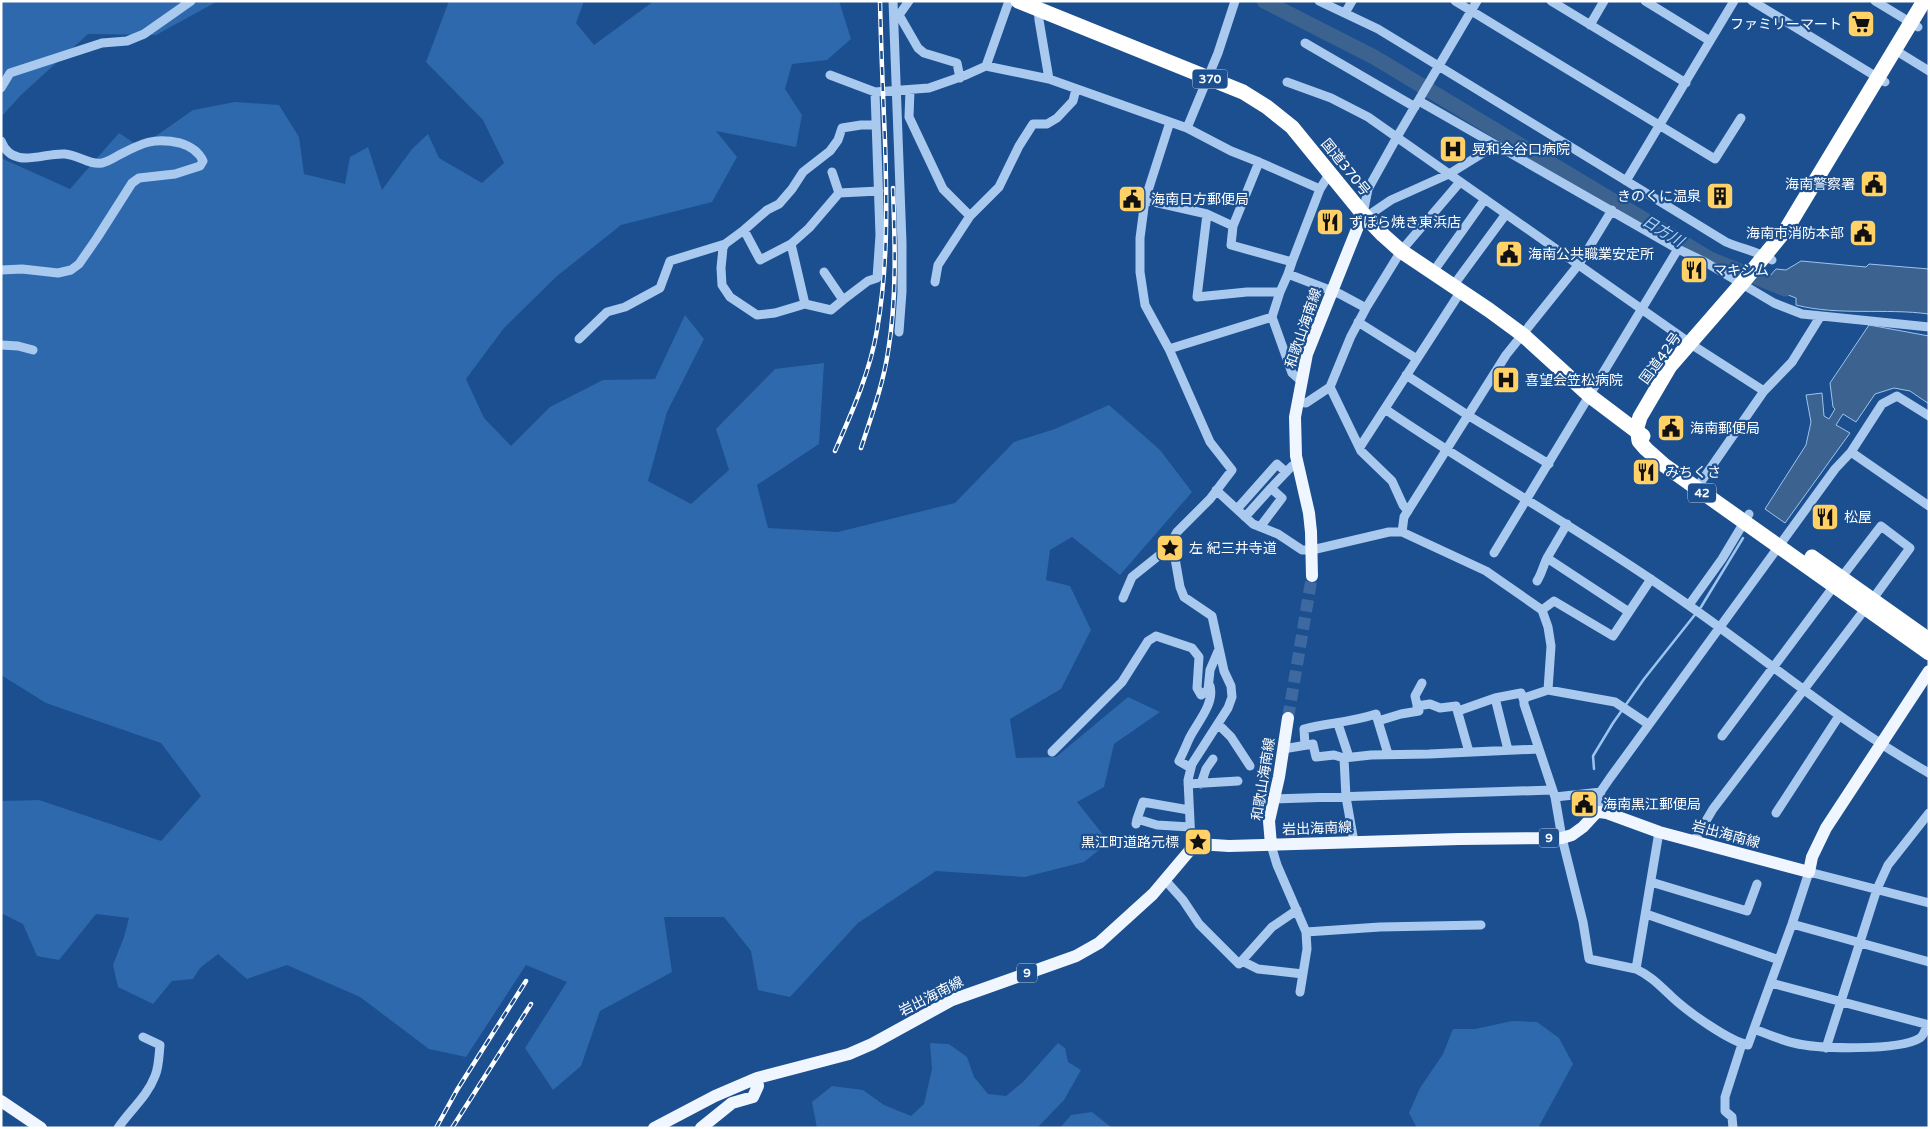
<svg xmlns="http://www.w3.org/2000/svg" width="1930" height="1129" font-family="'Varela Round','Noto Sans JP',sans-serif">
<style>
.green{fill:#2e69ad}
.water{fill:#3c6290;stroke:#9cc4f0}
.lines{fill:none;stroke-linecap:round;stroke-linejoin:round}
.stream{stroke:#9cc4f0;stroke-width:2.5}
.river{stroke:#3c6290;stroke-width:15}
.major-tunnel{stroke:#3d69a0;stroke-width:12;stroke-dasharray:12 6;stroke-linecap:butt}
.minor{stroke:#a9c9ee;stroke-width:9}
.major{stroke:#f0f6ff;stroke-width:12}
.highway{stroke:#fff;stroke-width:15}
.rail-casing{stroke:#fff;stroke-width:4.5}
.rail{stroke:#1b4f8f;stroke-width:2.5;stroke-dasharray:8;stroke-linecap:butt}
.labels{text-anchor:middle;stroke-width:4.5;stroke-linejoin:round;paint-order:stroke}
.shield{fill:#1b4f8f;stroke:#bbcadd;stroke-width:1}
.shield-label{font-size:12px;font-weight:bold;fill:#fff}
.poi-label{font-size:14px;fill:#fff;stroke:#1b4f8f;text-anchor:start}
.street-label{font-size:14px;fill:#fff;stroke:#1b4f8f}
.water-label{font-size:15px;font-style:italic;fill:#b5d3f5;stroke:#1b4f8f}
</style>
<rect width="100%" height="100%" fill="#1b4f8f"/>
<!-- green -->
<path class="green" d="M1,1H218L156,35L88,34L21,95L1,117Z
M449,1H584L576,23L594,45L654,1H839L851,39L827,60L792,64L785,89L802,115L796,147L716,131L737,157L712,202L621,225L557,276L504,328L466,379L484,418L511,446L550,407L603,380L655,379L685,315L704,339L667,412L648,481L691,504L729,470L716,429L775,369L824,363L819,444L757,485L768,528L838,532L955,503L1014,442L1055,429L1109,405L1160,450L1192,492L1120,575L1072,537L1050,550L1046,580L1070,586L1091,630L1061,689L1010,719L1016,758L1056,757L1128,697L1160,712L1114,744L1104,787L1077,802L1109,842L1084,862L1025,877L936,871L858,923L790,997L758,990L751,951L724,917H664L672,972L600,1011L581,1066L553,1090L525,1048L567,982L526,965L466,1057L429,1049L360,997L287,965L247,979L218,954L200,968L193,979L172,981L153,1004L118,987L113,965L124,937L129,918L96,914L59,960L37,956L23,924L1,913V801L39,800L161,841L201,796L161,743L46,703L1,675V158L70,189L119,133L140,147L193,110L235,102L279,105L299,137L304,174L345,184L350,157L368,147L382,190L412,149L428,134L439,158L482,183L504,163L483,120L426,62Z
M1512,1021L1537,1022L1559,1038L1573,1064L1538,1128H1417L1409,1113L1420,1088L1443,1054L1453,1029H1475Z
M930,1043L949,1044L967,1057L974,1077L988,1094L1006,1096L1023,1082L1058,1043L1065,1048L1068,1062L1081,1070L1064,1100L1037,1128H817L812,1102L832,1086L863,1090L884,1105L911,1116L924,1104L932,1069Z
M1092,1112L1112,1128H1060L1071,1115Z"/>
<!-- water -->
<path class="water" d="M1801,261L1866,267L1869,264L1929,269V314C1885,308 1839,316 1796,305V298L1762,285L1776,269L1786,270Z
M1869,325L1929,336V404L1910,391L1894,388L1875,394L1856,422L1843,414L1836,425L1850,433L1785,523L1765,509L1806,445L1811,422L1806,395L1822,393L1824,416L1829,419L1835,409L1833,407L1830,383Z"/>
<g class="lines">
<!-- stream -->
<path class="stream" d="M1594,769L1593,756L1613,723L1644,679L1701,607L1743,538"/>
<!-- river -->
<path class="river" d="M1264,1L1374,57L1710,259L1785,289"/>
<!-- major-tunnel -->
<path class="major-tunnel" d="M1288,718L1312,576"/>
<!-- minor -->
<path class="minor" d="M893,1L902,243V292L899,332
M1319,1L1378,29L1401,43L1726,242C1742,249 1757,251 1772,260
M1455,1L1715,159L1741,118
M1551,1L1686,83
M1645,1L1710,41
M1752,1L1885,82
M1875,1L1918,27
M1038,5L1039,20L1049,79
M1345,13L1352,1
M899,15L918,48L924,53L957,63L960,78
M899,15L909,1
M1590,25L1604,1
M1305,43L1415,107
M1895,50L1929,71
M986,66L1009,1
M830,75L875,92L929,88L966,75L986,66L1049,79L1187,128L1231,151L1259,162L1320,189L1330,173
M1287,82L1331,98L1368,117L1697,348L1764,391
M1,88L10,73L102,43L127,41L144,34L191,1
M910,90L909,117L943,189L970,216
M1419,101L1678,249L1705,262L1774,303L1802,314L1929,327
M1170,122L1145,200L1140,238V272L1145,305L1169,349L1210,442L1232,470L1210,499L1177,532L1172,541L1180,587L1184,597L1212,616L1224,671L1231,686L1232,697L1228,708L1192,764L1188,780L1191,842L1195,846
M1187,128L1218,53L1235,1
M1,141C13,171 44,152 65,154C78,155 89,165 102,163C107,162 114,158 119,155C142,143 154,137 180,143C190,146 199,152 203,161L200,166L175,174L139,178L132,183L97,238L79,264L71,270L58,273L22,269L1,270
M1259,162L1233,226L1231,245L1292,262L1288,274L1340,294L1366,308L1351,336L1330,387
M832,172L839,193
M1626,181L1734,1
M1145,200L1207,214L1233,226
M1207,214L1197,297L1247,292H1280L1288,274
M1363,214L1368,189L1397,137L1477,1
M1366,217L1391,200L1449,174L1496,145
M725,244L723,248L721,268L722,285L730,297L757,315L775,313L805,304L831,310L843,300L824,272
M791,244L760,260L744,230L767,210L779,204L792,189L803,172L830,151L838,140L842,128L861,125H876
M1292,262L1320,189
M1433,272L1485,199
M935,282L938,265L970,216L999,187L1019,146L1033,124H1047L1057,118L1073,101L1076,89
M1453,286L1506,214
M1280,292L1272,317L1292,373L1301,381
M843,300L868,281L877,278L880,235L875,92
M805,304L791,244L809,228L839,193L879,191
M1366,308L1401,251L1460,182
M1358,322L1417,359
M579,339L607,312L625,307L660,288L670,261L725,244L744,230
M1,345L18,346L33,350
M1169,349L1272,317
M1406,375L1469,416L1549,464
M1297,402L1306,403L1330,387L1361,451L1392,481L1403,505L1408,511
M1385,409C1478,473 1578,528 1671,593C1758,652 1837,721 1929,773
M1360,447L1461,291
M1851,452L1929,506
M1696,489L1764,391L1792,362L1820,317
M1216,490L1253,524L1278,534L1302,550H1312L1389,532H1402
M1237,509L1277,464L1286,472
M1245,517L1271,488
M1567,524L1547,558L1629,612
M1260,527L1282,498L1271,488L1292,466L1298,464
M1494,553L1678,249
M1841,578L1881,526L1910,548L1872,600
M1537,581C1542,573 1543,566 1547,558
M1123,598L1132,577L1172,545
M1689,605L1722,559L1749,514
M1542,610L1554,601L1613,636L1651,579
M1548,690L1551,646L1548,627L1542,610L1486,571L1402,532L1404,517L1506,355L1579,264L1612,210
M1495,698L1508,750
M1417,706L1430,704L1440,708L1456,706L1469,752
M1418,709L1415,696L1422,683
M1458,711L1495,698L1521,693L1524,701
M1378,721L1388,754
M1218,724L1231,737L1250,766
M1338,724L1349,757
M1722,736L1834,586
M1305,745L1304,729C1328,723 1352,722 1376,714L1378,721L1401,714L1419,711
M1283,749L1313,744L1316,757L1334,755L1344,758L1371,755L1429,754L1538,749
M1052,752L1122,682L1148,641L1156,636L1192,648L1199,657L1197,688L1201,695L1208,690L1210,670L1219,649
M1344,758L1346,797L1354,842
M1191,768L1179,761C1183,753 1186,746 1189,739C1196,724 1215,704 1210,686
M1188,784L1238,781
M1201,784L1206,769L1213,759
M1555,797L1601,792
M1273,799L1552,790
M1599,812V794L1610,778L1835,469L1851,452L1882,404L1897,396L1929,416
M1776,813L1839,716
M1137,819L1143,802L1189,810
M1136,824L1137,819L1157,825L1190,827
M1659,832L1636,969C1651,976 1660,986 1672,997C1688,1012 1729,1041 1748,1045L1792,924L1809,872L1929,903
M1694,841L1713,809L1865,609
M1271,845L1277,865L1306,932L1307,949L1300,992
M1166,881L1183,900L1199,924L1239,964L1272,927L1297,910
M1651,882L1747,911L1757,884
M1646,914L1779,960
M1792,924L1929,962
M1306,932L1380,927L1481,925
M1242,961L1258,969L1303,974
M1636,969L1589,959L1583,922L1562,838L1555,797L1524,704V698L1548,690L1615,702L1648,724
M1771,983L1929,1025
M1754,1029C1767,1034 1781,1040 1794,1043C1818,1049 1899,1051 1920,1038C1924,1035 1925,1030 1927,1025
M1826,1048L1877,889L1888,865L1929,813
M118,1128C130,1110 147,1097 155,1076C159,1067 159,1054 160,1045L143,1037
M1733,1128L1732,1117L1725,1111V1097L1742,1044"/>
<!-- major -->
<path class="major" d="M1312,576L1311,532L1309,513L1296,456L1295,417L1307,354L1363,214
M1271,845L1269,821L1279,777L1288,718
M1,1101L41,1128
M654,1128L715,1096L757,1078L849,1054L872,1044L952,1000L1076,956L1099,943L1153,894L1191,849L1198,844L1229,846L1459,839L1562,838L1572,835L1583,827L1595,814L1599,812L1607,813L1659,832L1809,872L1812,857L1826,828L1929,671
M701,1128L732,1103L753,1097L758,1086L757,1078"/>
<!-- highway -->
<path class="highway" d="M1018,1L1243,92L1267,107L1292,127L1363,214L1383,235L1401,251L1489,310L1523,335L1590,396L1643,436
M1924,1L1787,228L1744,281L1670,366L1640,417L1637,427L1639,441L1646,449L1664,465L1929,653
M1812,557L1929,640"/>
<!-- rail casing -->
<g class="rail-casing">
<path id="rail" d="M861,448C871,417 883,385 888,352C897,298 895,243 893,188
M835,451C852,412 870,372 877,330C888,267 887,204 885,141C883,95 881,48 880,1
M436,1128L457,1090L526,981
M452,1128L531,1004"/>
</g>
<!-- rail -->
<use href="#rail" class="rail"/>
</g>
<!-- icons -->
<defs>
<g id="supermarket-square" transform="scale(1.4375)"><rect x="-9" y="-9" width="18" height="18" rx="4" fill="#ffd166" stroke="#1b4f8f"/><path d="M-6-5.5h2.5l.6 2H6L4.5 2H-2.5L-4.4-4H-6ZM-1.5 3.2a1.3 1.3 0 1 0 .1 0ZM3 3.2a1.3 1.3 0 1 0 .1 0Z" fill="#111"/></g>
<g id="hospital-square" transform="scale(1.4375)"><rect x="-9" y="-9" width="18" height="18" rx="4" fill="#ffd166" stroke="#1b4f8f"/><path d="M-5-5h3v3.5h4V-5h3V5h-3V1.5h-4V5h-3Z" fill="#111"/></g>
<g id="civic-square" transform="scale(1.4375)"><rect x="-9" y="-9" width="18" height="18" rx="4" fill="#ffd166" stroke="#1b4f8f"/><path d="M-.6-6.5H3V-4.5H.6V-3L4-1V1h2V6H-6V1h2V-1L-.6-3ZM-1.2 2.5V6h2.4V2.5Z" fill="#111"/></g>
<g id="building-square" transform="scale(1.4375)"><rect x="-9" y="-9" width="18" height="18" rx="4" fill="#ffd166" stroke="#1b4f8f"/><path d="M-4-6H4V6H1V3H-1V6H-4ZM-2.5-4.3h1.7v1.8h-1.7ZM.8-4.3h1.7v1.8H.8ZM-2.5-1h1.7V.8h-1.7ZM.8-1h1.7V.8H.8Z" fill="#111"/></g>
<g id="restaurant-square" transform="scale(1.4375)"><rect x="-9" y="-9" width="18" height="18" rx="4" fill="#ffd166" stroke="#1b4f8f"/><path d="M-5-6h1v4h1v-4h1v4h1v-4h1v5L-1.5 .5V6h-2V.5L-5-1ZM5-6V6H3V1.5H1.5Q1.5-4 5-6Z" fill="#111"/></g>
<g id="sight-square" transform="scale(1.4375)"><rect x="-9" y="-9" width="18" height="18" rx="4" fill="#ffd166" stroke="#1b4f8f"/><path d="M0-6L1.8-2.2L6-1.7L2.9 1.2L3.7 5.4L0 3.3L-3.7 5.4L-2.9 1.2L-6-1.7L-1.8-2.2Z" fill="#111"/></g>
</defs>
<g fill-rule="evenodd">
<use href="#supermarket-square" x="1861" y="24"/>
<use href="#hospital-square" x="1453" y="149"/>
<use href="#civic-square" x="1874" y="184"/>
<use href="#building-square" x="1720" y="196"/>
<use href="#civic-square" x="1132" y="199"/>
<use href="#restaurant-square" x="1330" y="222"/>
<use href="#civic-square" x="1863" y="233"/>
<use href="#civic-square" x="1509" y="254"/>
<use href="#restaurant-square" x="1694" y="270"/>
<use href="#hospital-square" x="1506" y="380"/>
<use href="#civic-square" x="1671" y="428"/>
<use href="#restaurant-square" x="1646" y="472"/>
<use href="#restaurant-square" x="1825" y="517"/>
<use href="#sight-square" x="1170" y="548"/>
<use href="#civic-square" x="1584" y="804"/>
<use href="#sight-square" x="1198" y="842"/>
</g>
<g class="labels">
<!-- shield labels -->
<g class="shield">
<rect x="1192.5" y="69.5" width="35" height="19" rx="4"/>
<rect x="1688" y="483.5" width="28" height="19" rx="4"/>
<rect x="1539" y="828.5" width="20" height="19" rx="4"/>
<rect x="1017" y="963.5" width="20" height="19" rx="4"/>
</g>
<g class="shield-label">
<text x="1210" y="83">370</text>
<text x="1702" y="497">42</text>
<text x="1549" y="842">9</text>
<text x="1027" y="977">9</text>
</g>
<!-- poi labels -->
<g class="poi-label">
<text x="1842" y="29" text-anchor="end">ファミリーマート</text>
<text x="1472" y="154">晃和会谷口病院</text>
<text x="1855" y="189" text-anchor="end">海南警察署</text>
<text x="1701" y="201" text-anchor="end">きのくに温泉</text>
<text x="1151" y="204">海南日方郵便局</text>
<text x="1349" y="227">ずぼら焼き東浜店</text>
<text x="1844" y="238" text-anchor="end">海南市消防本部</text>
<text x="1528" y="259">海南公共職業安定所</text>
<text x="1713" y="275">マキシム</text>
<text x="1525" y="385">喜望会笠松病院</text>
<text x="1690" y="433">海南郵便局</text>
<text x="1665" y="477">みちくさ</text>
<text x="1844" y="522">松屋</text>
<text x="1189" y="553">左 紀三井寺道</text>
<text x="1603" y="809">海南黒江郵便局</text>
<text x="1179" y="847" text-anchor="end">黒江町道路元標</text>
</g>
<!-- street labels -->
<g class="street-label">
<text transform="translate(1346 167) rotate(51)" y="5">国道370号</text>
<text transform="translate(1303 328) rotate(-71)" y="5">和歌山海南線</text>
<text transform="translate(1660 358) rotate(-54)" y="5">国道42号</text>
<text transform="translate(1263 779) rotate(-81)" y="5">和歌山海南線</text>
<text transform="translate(1317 828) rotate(-2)" y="5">岩出海南線</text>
<text transform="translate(1726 834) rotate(15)" y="5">岩出海南線</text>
<text transform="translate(931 996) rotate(-27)" y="5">岩出海南線</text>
</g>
<!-- water labels -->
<g class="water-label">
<text transform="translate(1663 231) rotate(31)" y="5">日方川</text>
</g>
</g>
<!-- border -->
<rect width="1930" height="1129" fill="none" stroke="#ffffff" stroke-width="5"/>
</svg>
